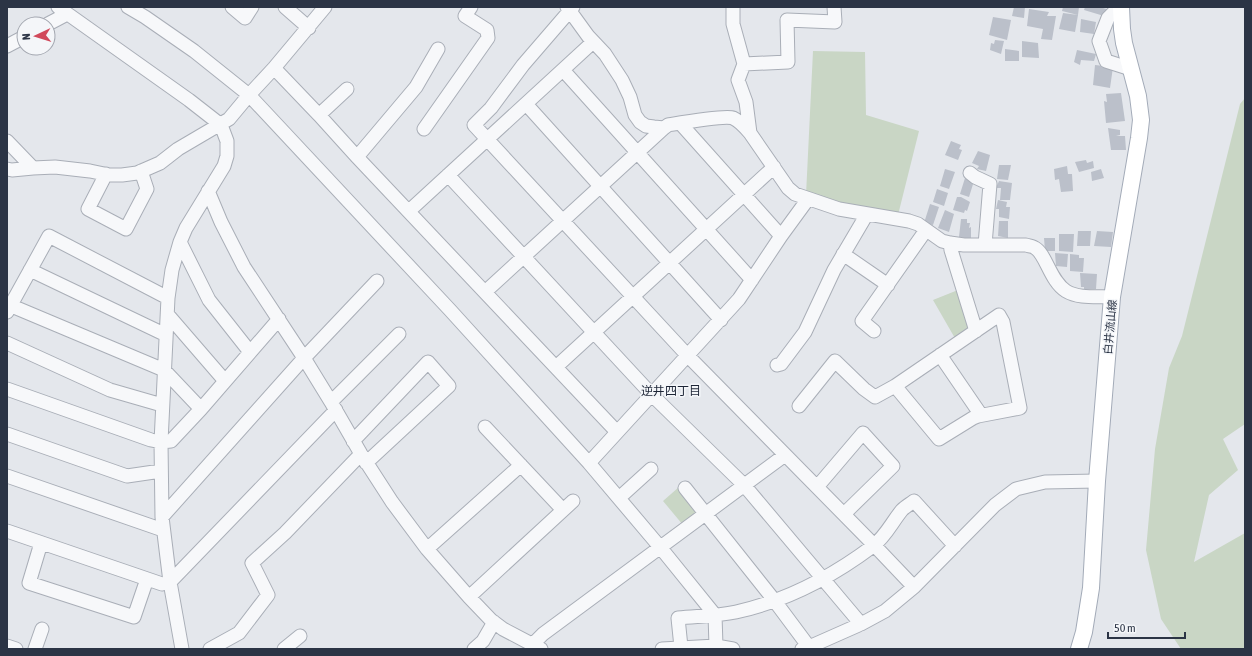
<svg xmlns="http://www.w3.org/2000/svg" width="1252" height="656" font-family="'Asap Condensed','Noto Sans JP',sans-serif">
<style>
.green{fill:#c9d6c5}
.building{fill:#bbc0ca}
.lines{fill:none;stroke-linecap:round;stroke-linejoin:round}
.minor-casing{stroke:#a9aeb7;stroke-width:15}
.major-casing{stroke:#a3abb8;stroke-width:18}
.minor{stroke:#f7f8fa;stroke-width:13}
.major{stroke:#fff;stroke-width:16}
.labels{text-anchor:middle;stroke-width:3;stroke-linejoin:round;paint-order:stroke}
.street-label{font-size:11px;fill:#2b3445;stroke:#f4f6f9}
.neighbourhood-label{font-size:12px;fill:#1d2536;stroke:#f4f6f9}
</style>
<rect width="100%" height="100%" fill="#e4e7ec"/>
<!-- green -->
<path class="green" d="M813,51L865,52L866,115L919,131L898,215L806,195Z
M1245,98V424L1223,439L1238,470L1209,495L1194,562L1245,533V649H1181L1161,619L1146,550L1155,449L1169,368L1182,336L1240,104Z
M958,290L969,327L956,340L933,300Z
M679,487L698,509V513L683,525L663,501Z"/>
<!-- building -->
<path class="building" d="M1014,7H1025L1024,18L1012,16Z
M1063,7H1079L1078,15L1062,11Z
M1085,7H1099L1107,9L1104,16L1084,10Z
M1029,9L1049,12L1047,16H1056L1052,40L1041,39L1043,29L1027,26Z
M1063,13L1078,15L1075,32L1059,29Z
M993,17L1011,20L1007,40L989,35Z
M1081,19L1096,22L1094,34L1080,32Z
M995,40L1004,41L1001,54L990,50L991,43L994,44Z
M1022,41L1038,43L1039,58L1022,57Z
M1005,49L1019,51V61H1005Z
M1077,50L1096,54L1094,61L1081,60L1080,65L1074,62Z
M1095,65L1113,67L1110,88L1093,85Z
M1121,93L1125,121L1106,123L1104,101L1107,102L1106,94Z
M1108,128L1120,130V135L1116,136H1125L1126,150H1111Z
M951,141L961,145L959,149L962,150L958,160L945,155Z
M978,151L990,155L986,171L977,169L979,166L972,163Z
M1086,160L1087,163L1093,161L1094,168L1079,172L1075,162Z
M999,165H1011L1008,180L997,179Z
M1067,166L1068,174H1072L1073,191L1061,192L1059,179L1055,180L1054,169Z
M945,169L955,172L949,189L940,186Z
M1101,169L1104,178L1092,181L1091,172Z
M965,178L974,181L969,197L960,194Z
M999,181L1012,183L1010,200H1000L1001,188H996Z
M937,189L948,193L944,206L933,202Z
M957,197H961L970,202L967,211L965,210L964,213L953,210Z
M998,200L1007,202L1006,207H1010L1009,219L999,217V209H996Z
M930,204L939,207L933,225L924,223Z
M945,210L954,214L949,232L938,228Z
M961,219H967V223H970L969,228L971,227V239L959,237Z
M999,221H1008V238L998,236Z
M1078,231H1091L1090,246H1077Z
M1097,231L1113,232L1111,247L1094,246Z
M1059,234H1074L1073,252L1059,251Z
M1044,238H1055V251H1045Z
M1055,253L1068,254L1067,267L1056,266Z
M1070,254L1079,255V258H1084L1083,272L1070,271Z
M1080,273L1097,274L1096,289L1084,290V287H1081Z"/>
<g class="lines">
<!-- minor casing -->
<g class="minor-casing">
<path id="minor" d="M58,7L189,100L221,125L227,141V156L224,166L186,228L180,242L172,270L168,298L161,442L162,517L170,582L182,649
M128,7L145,17L194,51L249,95L450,310L589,463L660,547L715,615L716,646
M232,7L245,18L252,7
M285,7L309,28
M567,7L588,36L605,54L622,80L630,97L635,115L640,122L646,126L654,127L664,128L668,125C680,123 725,115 733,118C740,121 745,127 750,133L788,188L795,194L839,209L909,221L918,224L942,241L950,243L964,245H1026C1029,246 1033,246 1035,248C1046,254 1050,281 1066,291C1079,299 1098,296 1112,297
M573,7L523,65L491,108L474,125L688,356L874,545L914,587
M733,7V24L744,64L738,80L746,102L750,133
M1119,7L1108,18L1099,41L1106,61L1131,69
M48,24L67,14
M7,46L24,37
M744,64L788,62L787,20L835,22L834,7
M274,68L319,115L357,157L617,432
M563,70L752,280
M526,104L721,320
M319,115L347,89
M680,123L781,236
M424,129L488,38L487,30L465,16L471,7
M7,141L33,168
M357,157L416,87L438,49
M7,169L12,170L33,168L55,167L90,171L109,175H122L137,173L160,163L178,149L229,119L249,95L274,68L325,7
M970,173L975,177L990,184L985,245
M106,174L88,209L126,229L147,189L141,171
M448,175L652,395L744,485L861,624
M208,191L221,222L244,267L304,358L331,402L361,454L392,502L427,549L469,597L491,620L503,629L541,649
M409,211L593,42
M180,242L209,300L250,352
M950,243L951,250L976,331
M843,254L888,285
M30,270L166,335
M485,292L664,128
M7,304L164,370L201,409
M7,312L49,236L168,298
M168,315L225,381
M999,315L1003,322L1020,408L978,416L973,418L939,439L895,386Z
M874,331L862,321L926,230
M7,343L110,390L162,405
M940,355L981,415
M777,365L781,364L805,332L834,270L867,214
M556,367L774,167
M7,389L151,440L161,442L171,441L201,409L279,319
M331,402L399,334
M799,406L835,361L864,389L875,397L895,386
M485,427L563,510
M7,434L127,476L161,471
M353,441L428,362L449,386L366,463
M589,463L739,299L781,236L808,199
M7,476L163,530
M817,487L863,433L893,466L844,514
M685,488L774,600L809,647
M619,498L651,469
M162,517L304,358L377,281
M7,531L162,584L170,582L336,410
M41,543L29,583L134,617L147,579
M427,549L521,465
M469,597L573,501
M532,645L543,634L785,455
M7,646L16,649
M681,647L678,618C698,616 717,616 736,612C786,601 833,576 873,546C886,536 892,522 902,510C905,507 910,504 914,501L955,546
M35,649L42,629
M210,649L239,633L268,595L252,563L285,533L361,454
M284,649L300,636
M474,649L483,641L494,622
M662,649L716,646L733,649
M802,649L809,647L861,624L885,611L914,587L995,505L1016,489L1045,482L1097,481"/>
</g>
<!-- major casing -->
<g class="major-casing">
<path id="major" d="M1079,649L1084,632L1091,588L1097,481L1112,297L1139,138L1141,120L1138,96L1124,43L1122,29L1121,7"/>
</g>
<!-- minor -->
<use href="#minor" class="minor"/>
<!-- major -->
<use href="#major" class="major"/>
</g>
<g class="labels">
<!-- street labels -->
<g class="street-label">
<text transform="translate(1110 327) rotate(-85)" y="4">白井流山線</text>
</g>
<!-- neighbourhood labels -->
<g class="neighbourhood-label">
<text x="671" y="395">逆井四丁目</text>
</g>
</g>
<!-- border -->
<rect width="1252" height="656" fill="none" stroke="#2b3445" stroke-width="16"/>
<!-- north arrow -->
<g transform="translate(36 36) rotate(266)"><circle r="19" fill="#f4f6f9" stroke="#a4a8b1"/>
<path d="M0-3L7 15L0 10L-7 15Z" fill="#d1495b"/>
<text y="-6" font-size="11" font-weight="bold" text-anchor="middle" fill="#2b3445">N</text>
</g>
<!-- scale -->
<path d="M1108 632v6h77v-6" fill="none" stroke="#2b3445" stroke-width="2"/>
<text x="1114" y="632" font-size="12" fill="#2b3445" stroke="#f4f6f9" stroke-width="3" paint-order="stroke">50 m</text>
</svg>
